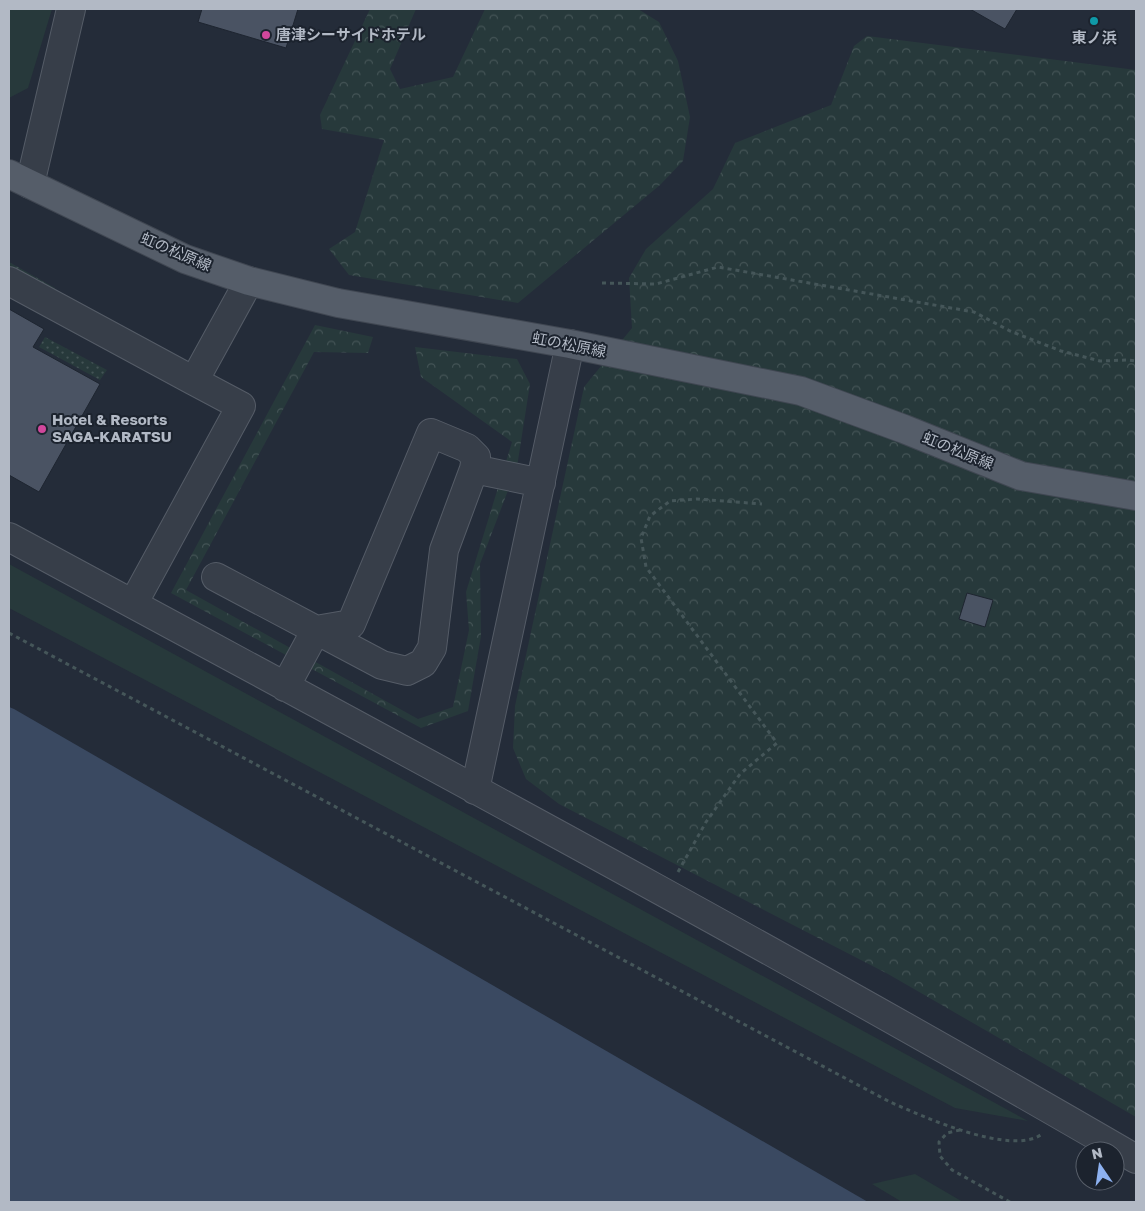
<svg xmlns="http://www.w3.org/2000/svg" width="1145" height="1211" font-family="'Golos Text','Noto Sans JP',sans-serif">
<style>
.green{fill:#27393b}
.forest{fill:url(#forest-crowns)}
.garden{fill:url(#garden-dots)}
.water{fill:#3a4961}
.building{fill:#4a5363;stroke:#1e2530}
.lines{fill:none;stroke-linecap:round;stroke-linejoin:round}
.minor-casing{stroke:#555c67;stroke-width:30}
.major-casing{stroke:#404752;stroke-width:30}
.path{stroke:#455659;stroke-width:3;stroke-dasharray:4 4;stroke-linecap:butt}
.minor{stroke:#373e49;stroke-width:28}
.major{stroke:#555d69;stroke-width:28}
.culture-dot{fill:#0f9aa8;stroke:#1c232e;stroke-width:2}
.hotel-dot{fill:#d1479c;stroke:#1c232e;stroke-width:2}
.labels{text-anchor:middle;stroke-width:4;stroke-linejoin:round;paint-order:stroke}
.poi-label{font-size:15px;font-weight:bold;fill:#b2b9c5;stroke:#1c232e;text-anchor:start}
.street-label{font-size:15px;fill:#b2b9c5;stroke:#1c232e}
</style>
<defs>
<pattern id="forest-crowns" width="20" height="18" patternUnits="userSpaceOnUse" patternTransform="scale(1.25)"><rect width="20" height="18" fill="#27393b"/><path d="M2 6a3 3 0 1 1 6 0M12 15a3 3 0 1 1 6 0" fill="none" stroke="#445456"/></pattern>
<pattern id="garden-dots" width="8" height="8" patternUnits="userSpaceOnUse" patternTransform="scale(1.25)"><rect width="8" height="8" fill="#27393b"/><path d="M2 2h.1M6 6h.1" fill="none" stroke="#445456" stroke-width="1.8" stroke-linecap="round"/></pattern>
</defs>
<rect width="100%" height="100%" fill="#242c39"/>
<!-- green -->
<path class="green" d="M9,9H52L28,88L9,98Z
M9,564L1028,1121L955,1108L9,608Z
M915,1174L963,1202H902L872,1184Z"/>
<!-- forest -->
<path class="forest" d="M370,9H416L390,69L400,89L453,77L485,9H638L659,22L678,61L690,117L683,161L660,185L518,303L349,275L329,249L355,232L384,140L322,129L320,115Z
M867,36L1136,70V1117L888,974L559,804L526,779L513,748L515,706L584,387L632,328L629,278L646,249L713,189L735,143L831,105L854,46Z
M315,325L373,337L368,353L314,352L186,590L418,719L453,707L469,630L466,592L512,442L421,377L415,347L517,359L530,384L517,467L480,564L481,636L468,711L421,728L171,593Z"/>
<!-- garden -->
<path class="garden" d="M9,262L55,288L53,299L9,275Z
M45,337L107,370L100,380L39,347Z"/>
<!-- water -->
<path class="water" d="M9,707L14,709L868,1202H9Z"/>
<!-- building -->
<path class="building" d="M202,9H298L286,48L198,22Z
M970,9H1017L1005,29Z
M9,309L44,329L33,347L100,384L39,492L9,475Z
M967,593L993,600L985,627L959,619Z"/>
<g class="lines">
<!-- minor casing -->
<g class="minor-casing">
<path id="minor" d="M30,184L71,9
M9,281L194,381
M474,469L541,483
M9,537C386,741 765,943 1136,1159
M216,577L316,630L351,624L431,433L467,448L476,457L474,469L444,550L432,648L423,663L407,671L382,665L316,630L285,687
M133,604L241,406L194,381L249,281
M475,790L570,344"/>
</g>
<!-- major casing -->
<g class="major-casing">
<path id="major" d="M9,174L185,259L249,281L338,303L570,344L801,391L904,429L1021,476L1136,496"/>
</g>
<!-- path -->
<path class="path" d="M602,283L656,284L718,267L974,312L1010,331L1061,351L1100,361L1128,360L1136,361
M9,633L890,1102C922,1116 1011,1157 1042,1134
M678,872L706,822L740,774L777,743L646,567L641,538L650,516L670,501L697,499L762,504
M960,1130L947,1133L939,1142L940,1156L952,1170L1010,1202"/>
<!-- minor -->
<use href="#minor" class="minor"/>
<!-- major -->
<use href="#major" class="major"/>
</g>
<!-- markers -->
<circle class="culture-dot" cx="1094" cy="21" r="5"/>
<g class="hotel-dot">
<circle cx="266" cy="35" r="5"/>
<circle cx="42" cy="429" r="5"/>
</g>
<g class="labels">
<!-- poi labels -->
<g class="poi-label">
<text x="276" y="40">唐津シーサイドホテル</text>
<text x="1094" y="43" text-anchor="middle">東ノ浜</text>
<text x="52" y="425">Hotel &amp; Resorts<tspan x="52" dy="17">SAGA-KARATSU</tspan></text>
</g>
<!-- street labels -->
<g class="street-label">
<text transform="translate(176 252) rotate(23)" y="5">虹の松原線</text>
<text transform="translate(569 345) rotate(11)" y="5">虹の松原線</text>
<text transform="translate(958 451) rotate(22)" y="5">虹の松原線</text>
</g>
</g>
<!-- border -->
<rect width="1145" height="1211" fill="none" stroke="#b2b9c5" stroke-width="20"/>
<!-- north arrow -->
<g transform="translate(1100 1166) rotate(347)"><circle r="24" fill="#1c232e" stroke="#585f6a"/>
<path d="M0-4L9 19L0 12L-9 19Z" fill="#8db1f0"/>
<text y="-8" font-size="14" font-weight="bold" text-anchor="middle" fill="#b2b9c5">N</text>
</g>
</svg>
